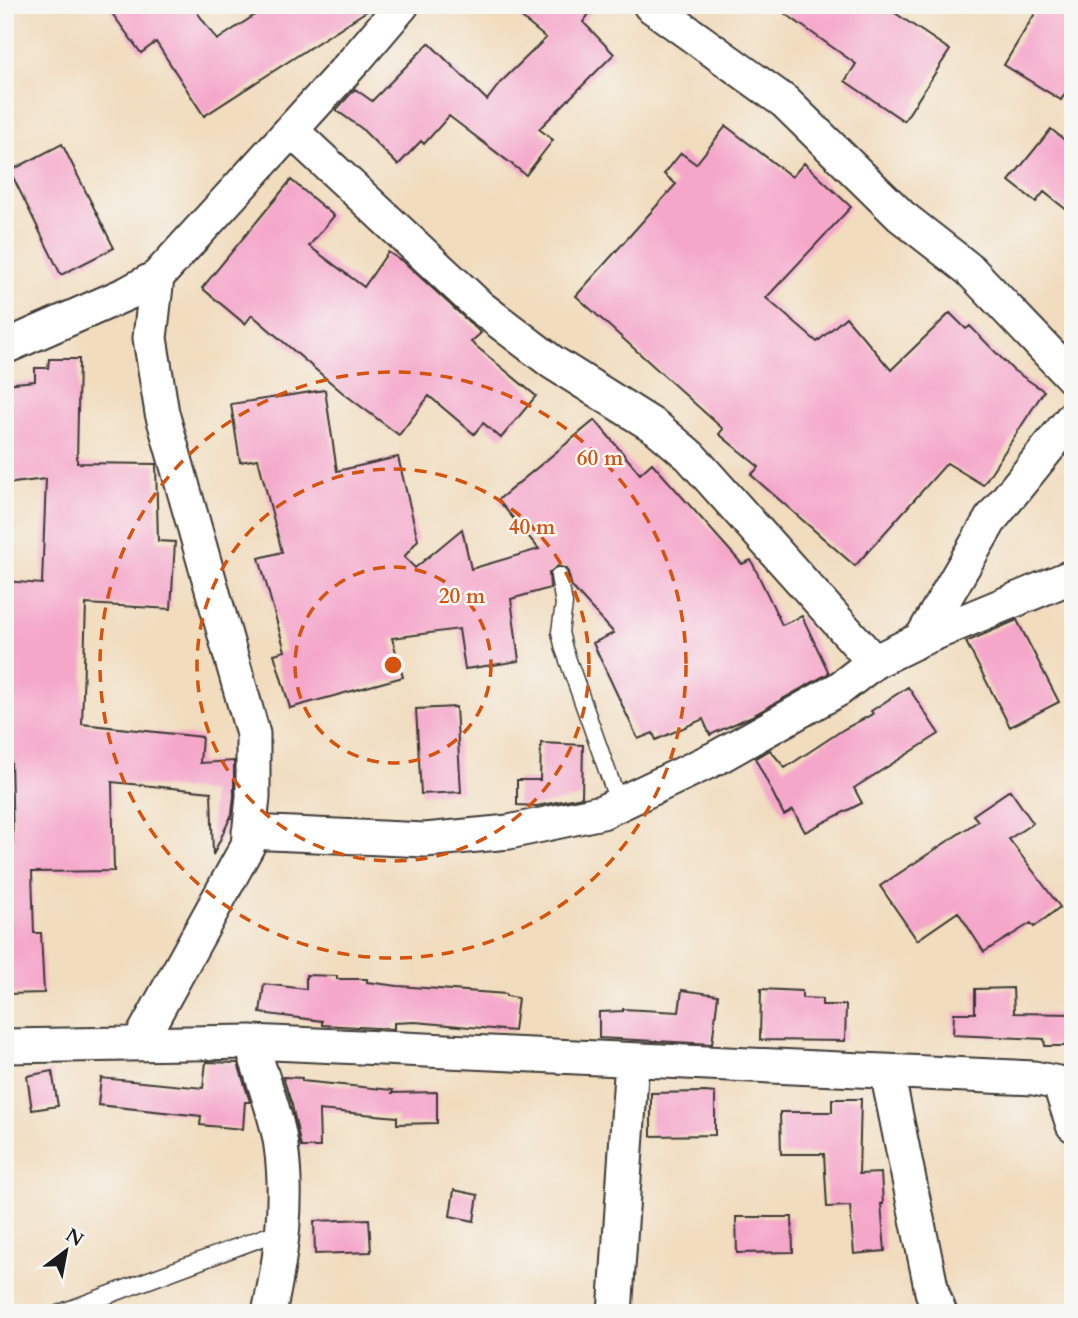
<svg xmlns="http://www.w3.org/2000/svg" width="1078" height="1318" font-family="Cardo,serif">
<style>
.building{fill:#f5a7ca}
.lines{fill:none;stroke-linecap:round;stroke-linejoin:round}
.lane-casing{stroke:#3c3934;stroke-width:19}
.street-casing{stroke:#3c3934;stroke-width:37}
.lane{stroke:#fff;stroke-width:16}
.street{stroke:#fff;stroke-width:33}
.ring{fill:none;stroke:#d4530e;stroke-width:3.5;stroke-dasharray:12 9}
.centre{fill:#d4530e;stroke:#f6f6f2;stroke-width:3.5}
.ring-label{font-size:21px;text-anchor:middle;font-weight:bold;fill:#d4530e;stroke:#f6f6f2;stroke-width:5;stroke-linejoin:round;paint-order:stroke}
</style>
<rect width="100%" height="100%" fill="#f6f6f2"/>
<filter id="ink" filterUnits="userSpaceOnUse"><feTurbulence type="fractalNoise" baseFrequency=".0143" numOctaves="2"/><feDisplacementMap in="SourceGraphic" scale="14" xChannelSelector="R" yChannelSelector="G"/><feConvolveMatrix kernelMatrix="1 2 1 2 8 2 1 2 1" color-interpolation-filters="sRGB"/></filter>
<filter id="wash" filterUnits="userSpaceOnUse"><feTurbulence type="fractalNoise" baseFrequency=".00686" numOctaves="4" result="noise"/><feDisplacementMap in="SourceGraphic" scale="28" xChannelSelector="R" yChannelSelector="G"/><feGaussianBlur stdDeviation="1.57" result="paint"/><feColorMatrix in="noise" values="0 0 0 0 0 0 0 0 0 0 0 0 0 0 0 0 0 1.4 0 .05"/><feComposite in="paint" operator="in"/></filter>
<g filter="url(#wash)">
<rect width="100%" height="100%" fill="#f1dcbd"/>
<g id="blocks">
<!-- building -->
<path class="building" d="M106,5H192L217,40L270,5H376L204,116L156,42L141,53Z
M506,5H596L583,22L614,54L539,129L553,140L526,175L449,116L424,144L421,141L398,165L361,128L336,110L355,89L372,101L429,43L487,100L500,83L546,38Z
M773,5H883L950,50L904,121L845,81L856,64Z
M1040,5H1073V80L1061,100L1004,65Z
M726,126L792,177L804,163L851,207L766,298L817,342L846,317L891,370L950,313L966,329L970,326L1013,370L1044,391L983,485L947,463L855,566L751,475L759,467L719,434L723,429L576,296L676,184L664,174L681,153L696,164Z
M1051,129L1073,147V215L1044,192L1036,202L1009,181Z
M62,144L114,248L61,275L10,171Z
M291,180L334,216L309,246L364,287L388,252L405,263L481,333L471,342L536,396L501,438L483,423L474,434L429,396L399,435L343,393L252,315L245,324L202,288Z
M49,359H79L77,463L156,464L158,541L175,542L171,609L86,604L82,724L202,737L200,763L234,761V796L232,814L213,855L211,792L112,782L114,871L32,872L34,933H41L44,993L5,994V844H13L10,718H5L8,635H5V581L42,584L46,479L5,484V384L35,381V368H48Z
M325,390L337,471L398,457L418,540L404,557L415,568L462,529L471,569L539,549L498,500L595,420L640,474L652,463L742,564L751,560L782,625L802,616L829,673L752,716L710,735L703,719L656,740L653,733L638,739L593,643L614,633L572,587L567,569L558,566L549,573L550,588L511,599L519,661L465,669L459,629L392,638L403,677L290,708L274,654L285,651L259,558L282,552L258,459L240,462L231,404Z
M1017,620L1059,702L1010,727L966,642Z
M908,687L939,734L854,788L862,803L805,832L793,810L784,815L755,758L770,750L785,768L844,729L873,714L871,711Z
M456,707L461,792L421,794L416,709Z
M541,743L583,745L582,797L537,806L517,805V780H540Z
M1010,790L1033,823L1009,839L1060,907L1034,927L1031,923L984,952L958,912L917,940L880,886L978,821L973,815Z
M306,975L337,976V979H367V982L398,986L506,994V996L518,998L514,1031L415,1022L394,1023V1029L322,1025V1021L260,1013L264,984L306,989Z
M1013,988L1014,1013L1073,1014V1046H1045L1044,1039L953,1035L954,1013H975V989Z
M761,989L802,991V998L822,999V1005H846L845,1041L760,1040Z
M682,990L718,995L712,1044L599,1038V1012L623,1011V1009L679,1012Z
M206,1062L238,1063L250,1102H245L243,1129L200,1125L201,1116L98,1105L101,1078L203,1088Z
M52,1071L58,1106L32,1110L27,1076Z
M283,1077L302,1078V1081L393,1090L392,1093L437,1092V1123L397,1124V1117L319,1110L320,1147H301L292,1105Z
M705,1092L715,1093V1135L651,1136V1093Z
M832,1099H861L859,1174L881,1173L883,1204H881L885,1251L854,1254L850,1206L827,1207L824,1154H781L780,1112H832Z
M454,1190L478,1195L474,1221L450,1216Z
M736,1217H792L793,1252L737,1253Z
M369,1219L371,1252L315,1254L314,1221Z"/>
</g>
</g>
<g filter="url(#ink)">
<use href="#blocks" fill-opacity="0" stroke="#3c3934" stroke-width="2"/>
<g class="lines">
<!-- lane casing -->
<g class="lane-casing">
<path id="lane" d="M559,576L564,604L560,632L564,649L619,804
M60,1313L283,1230"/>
</g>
<!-- street casing -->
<g class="street-casing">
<path id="street" d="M650,5L785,102L901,216L970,270L1073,378
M292,131L480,307L552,362L657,428L690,456L874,662
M5,347L128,293L157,277L356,59L402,5
M921,639L1073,576
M249,832L425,840L509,832L602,812L716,758L839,689L874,662L921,639L991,519L1073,417
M251,1042C260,1073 277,1115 281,1146C289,1202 281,1258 269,1313
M139,1043L248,845L253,797V734L162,413L150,338L157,277
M5,1046L251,1042L1034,1078L1073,1086
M887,1072L932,1292L940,1313
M1059,1083L1073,1125
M615,1313L632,1060"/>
</g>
<!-- lane -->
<use href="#lane" class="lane"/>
<!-- street -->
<use href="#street" class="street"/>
</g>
</g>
<!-- distance rings -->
<g class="ring">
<circle cx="393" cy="665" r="98"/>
<circle cx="393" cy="665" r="196"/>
<circle cx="393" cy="665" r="293"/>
</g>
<circle cx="393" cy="665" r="10" class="centre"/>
<g class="ring-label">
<text x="600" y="465">60 m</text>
<text x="532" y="534">40 m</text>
<text x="462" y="603">20 m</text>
</g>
<!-- margin -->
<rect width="1078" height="1318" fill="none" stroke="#f6f6f2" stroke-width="28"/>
<!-- north arrow -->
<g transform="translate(66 1251) rotate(32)" stroke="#f6f6f2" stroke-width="5" paint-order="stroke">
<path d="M0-5L12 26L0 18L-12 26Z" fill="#1c1c1c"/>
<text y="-10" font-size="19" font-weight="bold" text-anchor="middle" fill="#1c1c1c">N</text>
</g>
</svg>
